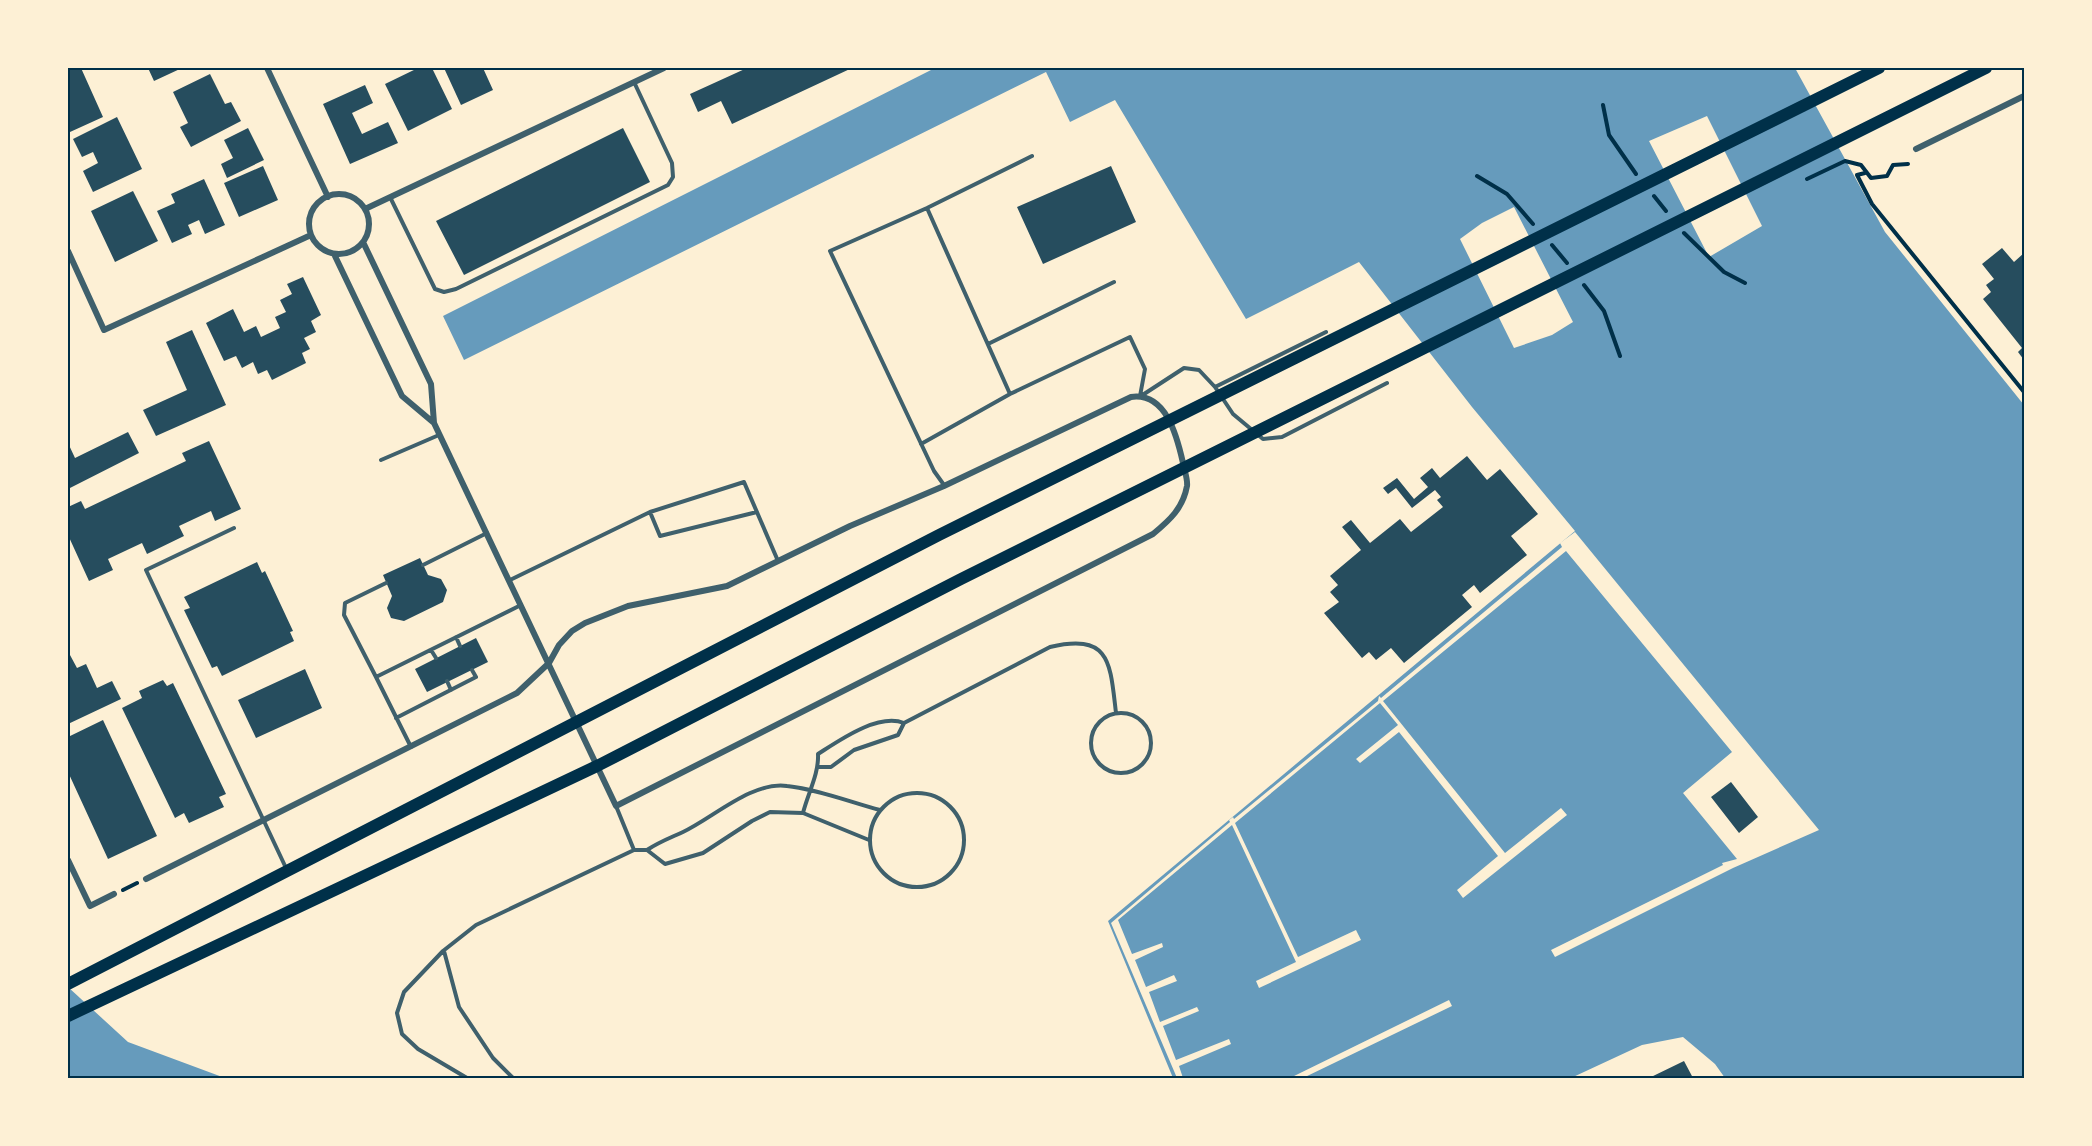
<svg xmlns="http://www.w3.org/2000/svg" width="2092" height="1146" font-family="Quicksand,sans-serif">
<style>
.water{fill:#669bbc}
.pier{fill:#fdf0d5}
.building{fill:#264d5e}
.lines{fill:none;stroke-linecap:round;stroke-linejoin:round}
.path{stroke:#003049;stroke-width:4}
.service{stroke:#3f606c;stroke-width:4}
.minor{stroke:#3f606c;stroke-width:6}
.primary{stroke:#003049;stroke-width:12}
.neatline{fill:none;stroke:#003049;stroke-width:2}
</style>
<rect width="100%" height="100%" fill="#fdf0d5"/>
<!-- water -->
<path class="water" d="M935,68H1795L1885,232L2024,405V1078H1725L1715,1064L1683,1037L1642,1045L1571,1078H1173L1108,921L1575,531L1472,407L1359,262L1246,319L1115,100L1070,122L1046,72L464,360L443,316Z
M68,987L128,1042L225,1078H68Z"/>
<!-- pier -->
<path class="pier" d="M1707,116L1762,226L1709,257L1649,141Z
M1514,207L1573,322L1552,335L1514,348L1460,239L1482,223Z
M1575,532L1819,830L1733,868L1555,957L1551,950L1723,865L1722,863L1737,859L1683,793L1732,752L1566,551L1383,701L1505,853L1561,808L1567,815L1463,898L1457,890L1498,856L1399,732L1360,763L1356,759L1398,725L1380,703L1235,823L1298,957L1356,930L1361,940L1259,988L1256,981L1296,962L1232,825L1118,920L1132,954L1162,943L1163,947L1135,960L1146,987L1174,975L1177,981L1149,992L1160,1022L1197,1007L1199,1011L1163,1026L1176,1060L1229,1039L1231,1044L1179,1066L1183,1078H1177L1111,923L1230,822L1229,820L1233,817L1234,819L1378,701L1379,696L1381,698L1562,547L1560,543Z
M1449,1000L1452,1006L1303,1078H1290Z"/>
<!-- building -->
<path class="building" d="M72,68H81L103,117L70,132L68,70Z
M148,68H182L154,81Z
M418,68H432L452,109L408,131L385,84Z
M444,68H483L493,90L461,105Z
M747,68H852L732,124L721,101L698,112L690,94Z
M210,74L225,104L231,102L241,121L191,147L180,127L188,123L173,92Z
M365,85L373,103L352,113L362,134L388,122L398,143L350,164L323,104Z
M117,117L142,169L93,192L83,171L98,163L93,152L82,157L73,139Z
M248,128L264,160L227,178L221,164L233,158L224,140Z
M623,128L650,182L464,275L436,221Z
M263,166L278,200L239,217L224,183Z
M1111,166L1136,222L1043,264L1017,207Z
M204,179L225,225L205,234L199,220L188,225L192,234L172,243L157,211L175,203L171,194Z
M133,191L158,241L115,262L91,211Z
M2002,248L2014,262L2024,253V360L2018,352L2022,348L1983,299L1991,292L1986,285L1994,279L1982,264Z
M303,277L321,315L311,321L316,332L304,338L310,349L302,353L306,363L272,380L267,370L258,374L253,362L242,368L236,356L224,361L206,323L233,309L244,332L256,326L261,337L280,328L275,317L286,312L280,300L292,294L287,284Z
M192,330L226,405L156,436L143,410L187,390L166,342Z
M128,432L139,453L68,489V443L75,458Z
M209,441L241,509L215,521L211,511L179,526L184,536L147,554L142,543L108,559L113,570L89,581L68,535V507L81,501L85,509L186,461L182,453Z
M1467,456L1487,480L1500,469L1538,514L1511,536L1527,555L1480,593L1474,585L1462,595L1472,607L1404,663L1391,648L1376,660L1369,652L1362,658L1324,613L1339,602L1330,592L1338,585L1330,576L1361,550L1342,527L1351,520L1370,543L1400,519L1411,532L1443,507L1437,500L1441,497L1435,490L1412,508L1396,488L1388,494L1383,488L1397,478L1414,499L1428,487L1420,478L1432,468L1440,478Z
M420,558L428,575L441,579L447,590L443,602L404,621L391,618L387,608L392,596L383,575Z
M257,562L262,573L265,571L293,631L290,632L294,641L222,676L217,666L212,668L184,610L190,608L184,597Z
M476,638L488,662L427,692L415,669Z
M70,655L77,668L86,664L97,688L112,681L121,699L68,724V656Z
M305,669L322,708L256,738L238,700Z
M163,680L167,686L173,683L226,794L219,797L224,807L189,823L184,813L175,818L122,708L142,698L139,691Z
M103,720L157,836L108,859L68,772V737Z
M1731,782L1758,817L1739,833L1711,797Z
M1684,1061L1693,1078H1649Z"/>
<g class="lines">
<!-- path -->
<path class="path" d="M1603,105L1609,135L1636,174
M1865,173L1857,175L1872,204L2024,392
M1477,176L1507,194L1533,224
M1807,179L1845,161L1861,165L1871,178L1887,176L1893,165L1908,164
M1654,196L1666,211
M1684,233L1724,272L1745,283
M1552,245L1567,263
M1584,285L1604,311L1620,356
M123,890L137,883"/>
<!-- service -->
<path class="service" d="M390,197L435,289L444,292L456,289L668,185L673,177L672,163L634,82
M927,208L1010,394
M988,344L1114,282
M1215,387L1233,414L1263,439L1282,437L1387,383
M1141,396L1184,368L1199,370L1215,387L1326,332
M921,444L1010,394L1130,337L1145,369L1140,396
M381,460L439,435
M944,485L934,471L830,251L927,208L1032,156
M650,512L660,536L757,512
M234,528L146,570L286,868
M423,565L487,533
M510,580L650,512L744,482L778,561
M456,637L460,646
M431,650L436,658
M376,677L344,615L345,603L386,583
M447,681L451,690
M1091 743a30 30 0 1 1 60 0a30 30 0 1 1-60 0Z
M396,718L476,677L472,670
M904,723L1050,647C1111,633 1110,663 1116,713
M411,747L376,677L521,605
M870 840a47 47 0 1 1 94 0a47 47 0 1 1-94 0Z
M616,806L634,850
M803,813C808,793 819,774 818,754C840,740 878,713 904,723L898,735L854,750L831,767H819
M647,850C659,842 670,838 683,832C713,818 752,781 787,786C817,789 850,802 880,810
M444,951L459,1007L493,1058L513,1078
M467,1078L418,1049L402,1034L397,1013L404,992L443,951L476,925L634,850H647L665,864L703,853L752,821L770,812L803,813L869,840"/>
<!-- minor -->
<path class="minor" d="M267,68L328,197
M1916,149L2024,96
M309 224a30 30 0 1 1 60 0a30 30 0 1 1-60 0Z
M365,209L664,68
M68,251L104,330L311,235
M334,254L402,396L434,423
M68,860L90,906L114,894
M146,879L517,693L549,663L559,645L572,631L585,623L628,606L727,586L850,526L944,486L1131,397C1166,392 1177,436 1183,463C1184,470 1188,479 1187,486C1183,508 1170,520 1153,534L616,806L434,423L431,384L363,242"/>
<!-- primary -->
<path class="primary" d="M68,984L939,535L1879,68
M68,1016L599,765L961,579L1986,68"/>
</g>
<!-- border -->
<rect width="2092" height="1146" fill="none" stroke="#fdf0d5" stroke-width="138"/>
<rect x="69" y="69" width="1954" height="1008" class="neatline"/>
</svg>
